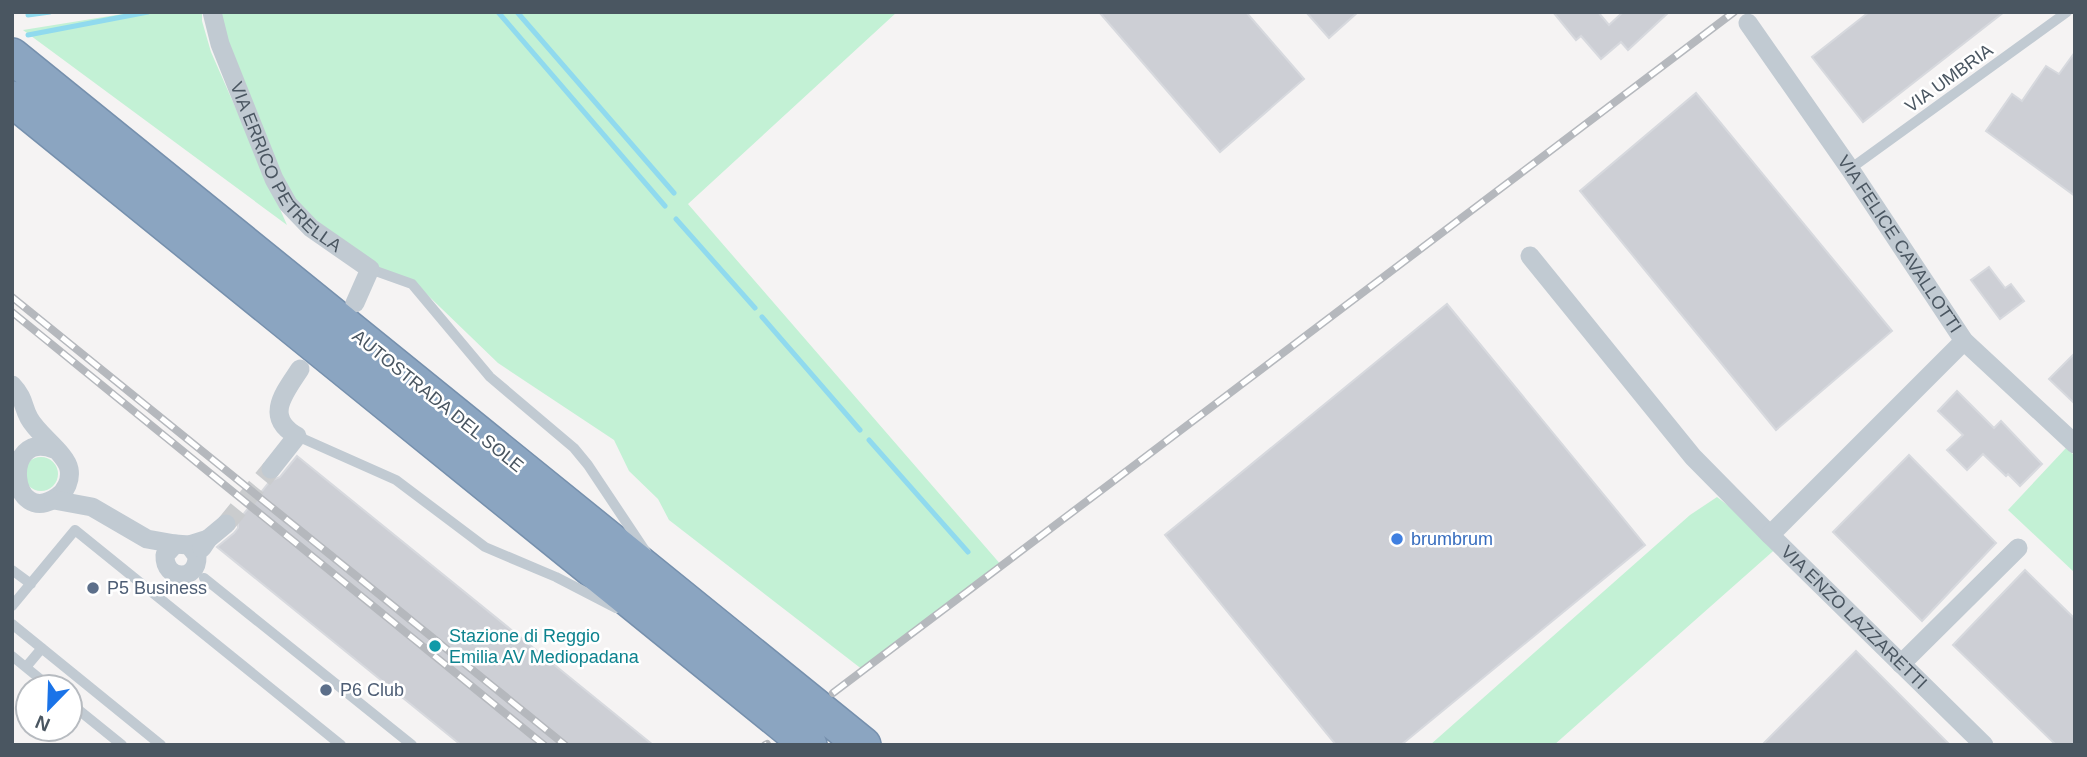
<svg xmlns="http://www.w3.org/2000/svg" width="2087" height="757" font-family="Arial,sans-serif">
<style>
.green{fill:#c3f1d5}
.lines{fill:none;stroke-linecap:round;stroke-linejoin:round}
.stream{stroke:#90daee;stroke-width:5}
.building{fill:#cdcfd5;stroke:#d7d9de;stroke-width:2}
.minor-tunnel{stroke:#caccce;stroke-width:19;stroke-dasharray:19 10;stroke-linecap:butt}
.motorway-casing{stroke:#7690ad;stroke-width:38}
.service{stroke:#c1cad2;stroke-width:10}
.minor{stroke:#c1cad2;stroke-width:19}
.motorway{stroke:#8ba5c1;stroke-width:35}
.rail-casing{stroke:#b5b8bd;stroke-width:8}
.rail{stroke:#fff;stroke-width:5;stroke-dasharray:16;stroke-linecap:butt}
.shop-dot{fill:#3f7fe0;stroke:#fff;stroke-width:2.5}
.service-dot{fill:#5c6f8a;stroke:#fff;stroke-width:2.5}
.culture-dot{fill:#0f9aa8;stroke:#fff;stroke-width:2.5}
.labels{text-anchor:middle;stroke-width:5;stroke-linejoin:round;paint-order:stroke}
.street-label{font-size:18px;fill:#4a5661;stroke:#fff}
.shop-label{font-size:18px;fill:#366cbe;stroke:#fff;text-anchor:start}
.service-label{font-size:18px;fill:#4e5e75;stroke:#fff;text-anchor:start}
.culture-label{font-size:18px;fill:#0d838f;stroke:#fff;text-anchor:start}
</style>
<rect width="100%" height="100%" fill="#f5f3f3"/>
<!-- green -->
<path class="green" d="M135,12H202V21L211,52L287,225L23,30Z
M212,12H897L688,204L1002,566L863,670L669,520L658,499L629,471L614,440L498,363L413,281L387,274L297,216Z
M2066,448L2075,456V573L2008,510Z
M24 474a17 17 0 1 1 34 0a17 17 0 1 1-34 0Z
M1717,497L1780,545L1554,745H1430L1690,515Z"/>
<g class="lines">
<!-- stream -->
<path class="stream" d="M498,12L665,206
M517,12L674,193
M28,15L50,12
M28,35L148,12
M676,219L755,308
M762,317L860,430
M869,440L968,552"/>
</g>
<!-- building -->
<path class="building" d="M1099,12H1246L1304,79L1220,152Z
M1306,12H1358L1329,38Z
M1553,12H1598L1609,25L1623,12H1669L1628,50L1621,42L1601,59L1581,36L1576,40Z
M1869,12H2004L1863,122L1812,57Z
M2075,52V196L1986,131L2012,94L2022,101L2046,66L2059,74Z
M1696,93L1892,331L1776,430L1580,191Z
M1989,267L2005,288L2011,284L2024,301L2000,319L1971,280Z
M1447,304L1645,545L1401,745H1336L1165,535Z
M2075,353V404L2049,379Z
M1957,391L1994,428L2001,421L2042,464L2020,486L2008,474L2006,476L1983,454L1967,470L1947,450L1963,435L1938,411Z
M1909,455L1996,543L1922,621L1833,532Z
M297,456L653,745H461L217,547L234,533L238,528V521L270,481L280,477Z
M2025,570L2075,619V745H2056L1953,645Z
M1856,651L1950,745H1762Z"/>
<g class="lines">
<!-- minor-tunnel -->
<path class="minor-tunnel" d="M226,524L271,469"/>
<!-- motorway casing -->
<g class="motorway-casing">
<path id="motorway" d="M12,56L863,745
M12,99L809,745"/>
</g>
<!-- service -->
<path class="service" d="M1850,169L2067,12
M370,269L412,284L490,377L574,448L588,465L646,552
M297,436L396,480L485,547L556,577L616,608
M12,570L31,584
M204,578L412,745
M12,606L75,530L341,745
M12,624L161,745
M12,656L50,687
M26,667L42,648
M70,703L122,745"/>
<!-- minor -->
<g class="minor">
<path id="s1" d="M212,12L220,44L274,179L288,204L311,228L370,269L355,303"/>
<path id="s2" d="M1748,23L1850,169L1964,341L2075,444"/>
<path d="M1530,256L1693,457L1770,535"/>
<path id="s3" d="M1964,341L1770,535L1984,745"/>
<path d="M12,385C25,399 22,405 29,418C38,435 66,453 69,469C71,480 66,491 57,497C10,529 0,429 54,449"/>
<path d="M271,469L297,436C263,417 285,392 300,369"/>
<path d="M54,500L92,507L147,539L175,544L189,545L208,539"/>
<path d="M175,544L165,555C164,581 198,582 197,556L189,545"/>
<path d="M202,548L208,539L226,524"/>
<path d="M1901,664L2018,548"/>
</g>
<!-- motorway -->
<use href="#motorway" class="motorway"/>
<!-- rail casing -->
<g class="rail-casing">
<path id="rail" d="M12,297L565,745
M12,312L544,745
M833,693L1734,12
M765,745L767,744"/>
</g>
<!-- rail -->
<use href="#rail" class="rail"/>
</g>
<!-- markers -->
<circle class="shop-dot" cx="1397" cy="539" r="7"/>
<g class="service-dot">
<circle cx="93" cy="588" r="7"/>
<circle cx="326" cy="690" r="7"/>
</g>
<circle class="culture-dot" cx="435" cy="646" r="7"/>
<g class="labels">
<!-- street labels -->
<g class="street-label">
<text transform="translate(1949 78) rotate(-36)" y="6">VIA UMBRIA</text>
<text dy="6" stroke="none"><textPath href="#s1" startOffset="175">VIA ERRICO PETRELLA</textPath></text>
<text dy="6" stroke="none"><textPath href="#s2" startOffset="268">VIA FELICE CAVALLOTTI</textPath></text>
<text transform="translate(438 401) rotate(39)" y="6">AUTOSTRADA DEL SOLE</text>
<text dy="6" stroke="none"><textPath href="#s3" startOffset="392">VIA ENZO LAZZARETTI</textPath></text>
</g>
<!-- shop labels -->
<g class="shop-label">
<text x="1411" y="545">brumbrum</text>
</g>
<!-- service labels -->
<g class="service-label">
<text x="107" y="594">P5 Business</text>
<text x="340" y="696">P6 Club</text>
</g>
<!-- culture labels -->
<g class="culture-label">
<text x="449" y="642">Stazione di Reggio<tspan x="449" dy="21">Emilia AV Mediopadana</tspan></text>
</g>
</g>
<!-- border -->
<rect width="2087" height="757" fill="none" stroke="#4a5661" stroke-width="28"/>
<!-- north arrow -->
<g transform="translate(49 708) rotate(203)"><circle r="33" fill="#ffffff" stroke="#b7bbc0" stroke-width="2"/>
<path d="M0-5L12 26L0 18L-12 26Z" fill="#1a73e8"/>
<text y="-10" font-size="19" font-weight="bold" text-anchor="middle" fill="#4a5661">N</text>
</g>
</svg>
